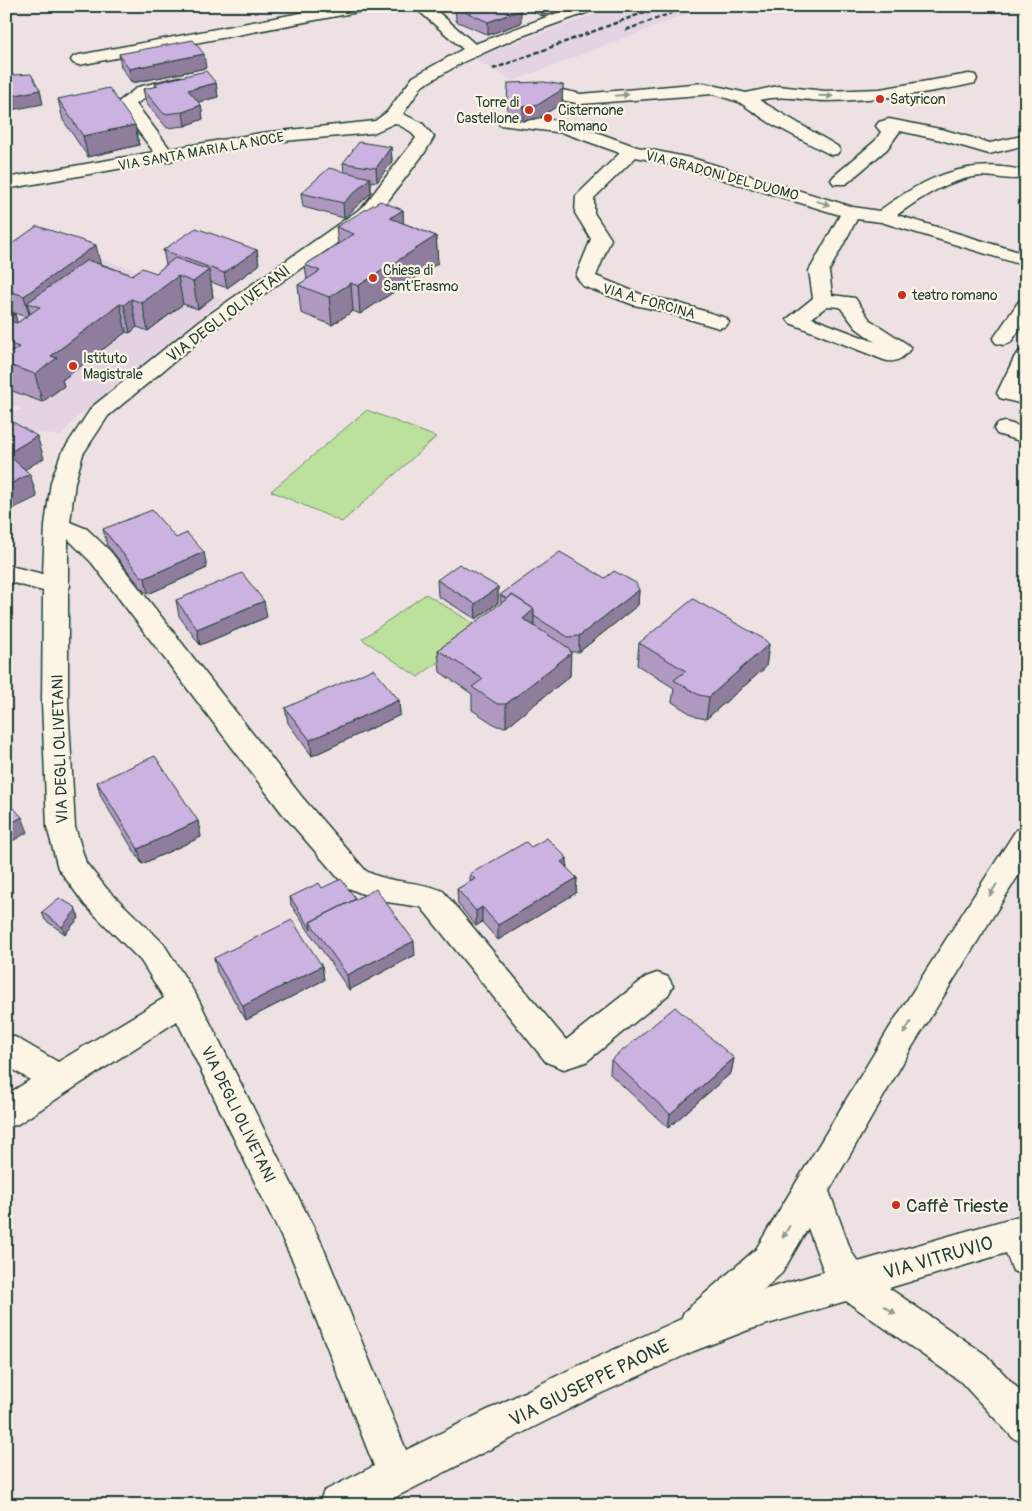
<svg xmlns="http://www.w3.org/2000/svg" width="1032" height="1511" font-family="Pangolin,sans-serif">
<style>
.built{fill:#e3d3e3}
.green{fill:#bce19c;stroke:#6e8f68}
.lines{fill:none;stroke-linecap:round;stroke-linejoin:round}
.minor-casing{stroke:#1f3d34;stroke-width:3}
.minor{fill:#fcf5e5;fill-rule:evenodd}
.rail{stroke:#1f3d34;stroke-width:2.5;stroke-dasharray:5 2.5;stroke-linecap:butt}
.wall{fill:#af99c1;stroke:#1f3d34}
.shaded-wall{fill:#8e7d9d;stroke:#1f3d34}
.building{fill:#cbb2e0;stroke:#1f3d34}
.oneway{fill:#8e998c}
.poi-dot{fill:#c8321e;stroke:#fcf5e5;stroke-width:2}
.labels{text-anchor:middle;stroke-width:4.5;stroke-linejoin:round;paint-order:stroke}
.far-poi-label{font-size:14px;fill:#1f3d34;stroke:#fcf5e5;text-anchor:start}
.far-street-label{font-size:14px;fill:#1f3d34;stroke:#fcf5e5}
.street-label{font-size:16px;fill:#1f3d34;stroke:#fcf5e5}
.near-poi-label{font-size:19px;fill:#1f3d34;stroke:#fcf5e5;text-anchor:start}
.near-street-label{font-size:19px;fill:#1f3d34;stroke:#fcf5e5}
</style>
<rect width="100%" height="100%" fill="#ede1e4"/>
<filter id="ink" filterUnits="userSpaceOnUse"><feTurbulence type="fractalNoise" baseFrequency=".02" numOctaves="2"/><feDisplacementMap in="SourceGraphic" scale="10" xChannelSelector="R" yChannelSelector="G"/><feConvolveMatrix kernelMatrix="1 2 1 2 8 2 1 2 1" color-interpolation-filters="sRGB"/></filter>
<g filter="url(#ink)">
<!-- built -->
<path class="built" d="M618,6H707L513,81L473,58Z
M49,242L223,299L74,420L61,436L32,432L6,422V415L22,409L6,402V270Z"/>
<!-- green -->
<path class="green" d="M367,410L436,437L342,522L271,491Z
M426,594L482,629L418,677L362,639Z"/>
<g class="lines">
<!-- minor casing -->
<g class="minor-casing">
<path id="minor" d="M337,6H371L363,11L79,65L73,63L71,60L73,57L79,55Z
M413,6H431L475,44L576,6H599L597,9L519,37L463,62L422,86L403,114L422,123L434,137L425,152L377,215L211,331L108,416L83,454L75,482L70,522L87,529L110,551L302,797L366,871C390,884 418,880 443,891L566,1040L646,977L657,973L668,977L673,986L668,995L586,1062L564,1069L546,1062L421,907L380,901L346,887L282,813L92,563L68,539V582L70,586L68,590V702L75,827L86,863L107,889L163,943L196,995L321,1242L406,1450L567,1371L681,1319L684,1312L756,1249L890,1027L1016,830L1026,827V863L912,1047L829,1191L851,1251L858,1262L1026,1214V1276L1013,1271L1006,1253L889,1288L986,1355L1026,1397V1444L1013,1438L960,1381L846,1301L751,1329L694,1351L593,1397L380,1505H318L324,1491L374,1466L293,1261L177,1021L18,1124L6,1128V1095L30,1080L6,1065V1034L17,1038L58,1062L164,998L141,961L85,905L58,868L47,827L42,702L43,591L6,581V565L43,574L45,525L51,482L61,454L92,407L197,323L363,207L416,138L410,131L395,123L373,133L261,143L175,159L167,162L162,161L6,189V178L154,152L117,103L138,87L180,77L186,78L188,82L186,86L150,95L136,104L170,149L261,133L375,121L387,112L413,77L463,49ZM808,1228L824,1272L763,1290L782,1273Z
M969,74L975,75L977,79L975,83C927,94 877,100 827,101C802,101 787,94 759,100L837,146L840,150L837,154L831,155L770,123L739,102L713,94L581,104L551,98L549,94L551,90L557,89L581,94L704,83L746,93L778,86L825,91L880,89Z
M506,116L534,117L574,124L637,147L695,159L853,207L879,211C922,179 967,157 1021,170L1024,174L1021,178C1009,181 996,176 982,176C951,178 922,197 897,215L1026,254V266L881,222L857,219L829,271L832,295L855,298L870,320L907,344L911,348C903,358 896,364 884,360L790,323L787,319L813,298L809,271L840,215L685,168L636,157L594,198V213L611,239L596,276L645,296L672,301L726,318L729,322L726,326L719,328L662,311L634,305L583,286L576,276L591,239L575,213L576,196L620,153L564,133L500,125L497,121L500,117ZM827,306L840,307L856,328L875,342L812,318Z
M889,119L945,130L990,143L1026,135V145L989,154L941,140L900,131L887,149L846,184H834L831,180L834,176L875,141L881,132L876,126L879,122Z
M1026,299C1026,322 1024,324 1010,343L1003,345L996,343L993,339L1019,301Z
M1026,350V379L1020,390L1026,392V405L1000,398L997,393L1015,356L1019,352Z
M1005,422L1026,428V443L997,434L994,429L997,424Z"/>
</g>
<!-- minor -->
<use href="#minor" class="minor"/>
<!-- rail -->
<path class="rail" d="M626,30L690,6
M493,69L661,6"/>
</g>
<!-- wall -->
<path class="wall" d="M481,6H515L521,23L488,35L456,21L455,7L478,9L481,8Z
M521,6H568L542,16Z
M119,54L206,68L132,83L121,67Z
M155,83H216L218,97L198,102L201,105L203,119L185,126L167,128L146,103L143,89L156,87Z
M58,99L135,125L139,145L88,157L63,120Z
M563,99L562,103L539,118L523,121L507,119V105Z
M391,147L392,161L377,182L371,181V193L344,218L303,207L301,193L344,172L343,163Z
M403,210V223L436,236L438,263L360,314L353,311L332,325L301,313L298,285L307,280L305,265L338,244L336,227Z
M6,248L101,264L132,275L156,273L166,265L163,250H257L259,265L227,288L211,282L213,297L198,309L183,304L148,331L137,327L130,333L126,332L62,380L64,386L42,402L7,389L6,386V311L15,314L17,323L26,317L6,310Z
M103,529L176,538L207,568L148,594L144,591L107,545Z
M605,578L639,590L638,605L579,652H570V676L506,727L497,726L472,710V694L440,672L438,650L501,604L500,595Z
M437,580L498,587V603L476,619L438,596Z
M176,600L267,617L200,645L179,616Z
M639,643L769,644L766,667L706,719L696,717L672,702L674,688L637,665Z
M399,700L400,715L312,756L288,723L285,708Z
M97,782L198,821L201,837L142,864L101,797Z
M531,847L567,858V868L577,878L576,893L498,940L482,922L476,926L458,904L457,889L470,882V874Z
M290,897L356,899L415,955L349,990L291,905Z
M42,912L78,914L79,918L65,934L45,920Z
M214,958L322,966L324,980L246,1020L217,972Z
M734,1058L731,1073L668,1128L610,1074L611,1060Z"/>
<!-- shaded-wall -->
<path class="shaded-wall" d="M542,6H568L542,16Z
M521,10V23L488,35V22Z
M204,54L206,68L132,83L129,69Z
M216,83L218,97L190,104L188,90Z
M563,85L562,103L539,118L523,121V107Z
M40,90L43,104L6,111V97Z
M201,105L203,119L185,126L183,112Z
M135,125L139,145L88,157L83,136Z
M391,147L392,161L377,182L376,168Z
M370,178L371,193L344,218L343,203Z
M403,210L404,238L390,218Z
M436,236L438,263L360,314L358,286Z
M96,245L101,267L27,303L31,317L30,318L24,296Z
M257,250L259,265L227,288L224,273Z
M209,270L213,297L198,309L193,282Z
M178,276L183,304L148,331L142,303Z
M351,283L353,311L332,325L329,297Z
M131,299L137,327L130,333L124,305Z
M120,304L126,332L62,380L64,386L42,402L35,374L51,356Z
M15,314L22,342L7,320Z
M8,343L15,367L6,364V345Z
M37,436L44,458L13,477L7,454Z
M30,474L37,497L6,512V486Z
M204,552L207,568L148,594L145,578Z
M498,587V603L476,619L475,604Z
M639,590L638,605L579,652V636Z
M264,601L267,617L200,645L197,629Z
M534,609V632L523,619Z
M769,644L766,667L706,719L709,697Z
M571,653L570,676L506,727V704Z
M399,700L400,715L312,756L310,740Z
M22,817L28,832L6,845V826Z
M198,821L201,837L142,864L138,849Z
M567,858L566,873L561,862Z
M577,878L576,893L498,940V925Z
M75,907L79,918L65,934L62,927Z
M482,907V922L476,926V911Z
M414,941L415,955L349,990L347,975Z
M322,966L324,980L246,1020L243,1006Z
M734,1058L731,1073L668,1128L670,1114Z"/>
<!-- building -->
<path class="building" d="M458,6H472L478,9L485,6H515L521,10L488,22L455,7Z
M193,40L204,54L129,69L119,54Z
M206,71L216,83L188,90L201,105L183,112L164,114L143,89L158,86L155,83Z
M31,74L40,90L6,97V76L13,75Z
M544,82L563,85V89L539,104L523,107L507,105L508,83Z
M109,88L135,125L83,136L58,99Z
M359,142L391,147L376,168L343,163Z
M329,168L370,178L343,203L301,193Z
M380,201L403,210L390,218L436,236L358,286L351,283L329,297L298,285L320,271L305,265L354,234L336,227Z
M37,226L96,245L24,296L6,290V248Z
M196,228L257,250L224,273L163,250Z
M175,258L209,270L193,282L178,276L142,303L131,299L124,305L120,304L51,356L57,358L35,374L6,364V356L19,347L8,343L6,345V311L15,314L7,320L17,323L40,307L27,303L87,260L132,275L142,268L156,273Z
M6,418L37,436L7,454L30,474L6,486Z
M152,510L176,538L187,533L204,552L145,578L140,575L103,529Z
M560,552L605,578L614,571L636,583L639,590L579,636L568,637L534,616V609L512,595L507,599L500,595Z
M459,564L498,587L475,604L437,580Z
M242,573L264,601L197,629L176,600Z
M512,595L534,609L523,619L569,648L571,653L506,704H497L472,687L483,679L438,650Z
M693,599L764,639L769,644L709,697L699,695L674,680L686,671L639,643Z
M373,669L399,700L310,740L285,708Z
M155,756L198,821L138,849L97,782Z
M6,800L22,817L6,826Z
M547,838L567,858L561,862L577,878L498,925L482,907L476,911L457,889L475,879L470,874L526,842L531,847Z
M341,879L356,899L310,922L311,929L290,897L319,883L322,888Z
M376,889L414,941L347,975L310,922Z
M59,898L75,907L76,910L62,927L42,912Z
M292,920L322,966L243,1006L214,958Z
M675,1007L734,1058L670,1114L611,1060Z"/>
<!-- one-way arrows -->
<defs><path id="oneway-solid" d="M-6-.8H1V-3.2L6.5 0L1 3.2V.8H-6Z" transform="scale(1.25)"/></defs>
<g class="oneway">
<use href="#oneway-solid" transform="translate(622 95) rotate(-5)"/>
<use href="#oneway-solid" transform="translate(826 96) rotate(2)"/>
<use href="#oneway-solid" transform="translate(823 203) rotate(17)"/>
<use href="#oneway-solid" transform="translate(993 890) rotate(122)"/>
<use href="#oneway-solid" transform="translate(907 1028) rotate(122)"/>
<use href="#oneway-solid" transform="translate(786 1232) rotate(120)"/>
<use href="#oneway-solid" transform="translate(890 1310) rotate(35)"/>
</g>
</g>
<!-- markers -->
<g class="poi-dot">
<circle cx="880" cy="99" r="5"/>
<circle cx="529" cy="110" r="5"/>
<circle cx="548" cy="118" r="5"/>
<circle cx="373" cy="278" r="5"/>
<circle cx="902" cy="295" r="5"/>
<circle cx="73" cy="366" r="5"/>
<circle cx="896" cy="1205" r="5"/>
</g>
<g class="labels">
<!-- far-poi labels -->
<g class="far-poi-label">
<text x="890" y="104">Satyricon</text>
<text x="519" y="107" text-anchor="end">Torre di<tspan x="519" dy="16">Castellone</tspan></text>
<text x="558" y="115">Cisternone<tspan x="558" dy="16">Romano</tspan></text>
<text x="383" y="275">Chiesa di<tspan x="383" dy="16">Sant'Erasmo</tspan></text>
<text x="912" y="300">teatro romano</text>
<text x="83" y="363">Istituto<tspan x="83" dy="16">Magistrale</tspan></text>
</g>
<!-- far-street labels -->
<g class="far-street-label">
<text transform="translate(201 151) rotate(-10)" y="5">VIA SANTA MARIA LA NOCE</text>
<text transform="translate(722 175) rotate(15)" y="5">VIA GRADONI DEL DUOMO</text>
<text transform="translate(649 301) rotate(16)" y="5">VIA A. FORCINA</text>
</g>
<!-- street labels -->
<g class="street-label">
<text transform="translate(228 313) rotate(-37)" y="6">VIA DEGLI OLIVETANI</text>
<text transform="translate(59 749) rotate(-92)" y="6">VIA DEGLI OLIVETANI</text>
<text transform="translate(239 1114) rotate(64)" y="6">VIA DEGLI OLIVETANI</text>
</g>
<!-- near-poi labels -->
<g class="near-poi-label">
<text x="906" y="1212">Caffè Trieste</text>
</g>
<!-- near-street labels -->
<g class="near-street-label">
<text transform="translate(938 1257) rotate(-16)" y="7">VIA VITRUVIO</text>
<text transform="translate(589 1382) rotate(-26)" y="7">VIA GIUSEPPE PAONE</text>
</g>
</g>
<!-- margin -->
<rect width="1032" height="1511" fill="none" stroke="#fcf5e5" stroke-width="25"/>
<rect x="12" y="12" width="1007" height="1486" fill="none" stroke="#1f3d34" stroke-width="2" filter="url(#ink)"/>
</svg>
